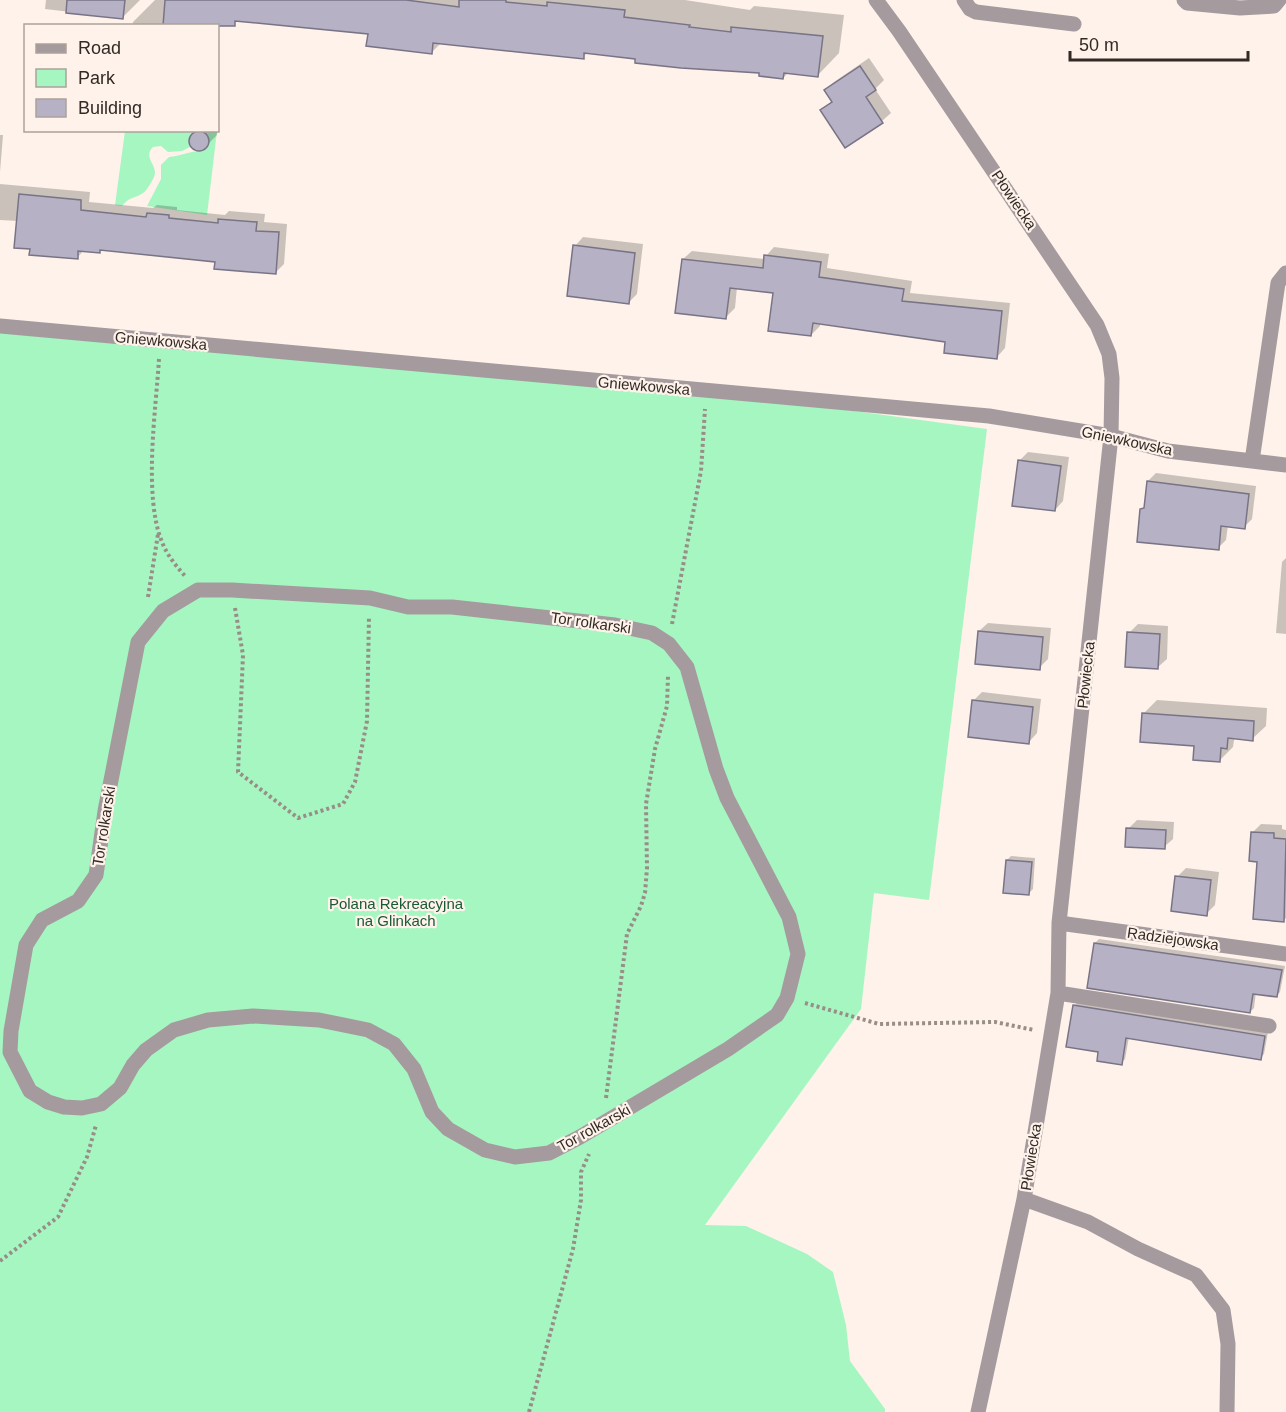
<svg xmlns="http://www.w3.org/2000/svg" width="1286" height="1412" font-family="Helvetica,sans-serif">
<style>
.green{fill:#a6f6c2}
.shadow{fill:#0003}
.building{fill:#b6b1c5;stroke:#787486;stroke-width:1.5}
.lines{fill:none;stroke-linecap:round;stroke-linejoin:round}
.path{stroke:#988e87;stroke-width:4;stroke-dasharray:3 3;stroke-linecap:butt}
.minor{stroke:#a59b9e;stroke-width:15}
.labels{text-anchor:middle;stroke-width:4.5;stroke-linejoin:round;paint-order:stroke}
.street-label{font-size:15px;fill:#322a25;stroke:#fef2ea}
.park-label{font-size:15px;fill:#195a36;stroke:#fef2ea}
</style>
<rect width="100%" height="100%" fill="#fef2ea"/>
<!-- green -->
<path class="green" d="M125,131H217L207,215L147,206L161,179V165L169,157C180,156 190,151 201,151L209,145C211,137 207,132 199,131L190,136L189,142L190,147L182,151L168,152L161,146L153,147C142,158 159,165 154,177C152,181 147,191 143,193C135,199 130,196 122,206L115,205Z
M0,326L706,391L987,429L929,900L874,893L861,1009L705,1225L746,1226L807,1254L833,1272L846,1325L850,1361L885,1409V1412H0Z"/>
<!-- shadow -->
<path class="shadow" d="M46,0H140L122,18L45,9Z
M155,0H685L750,10L754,6L844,15L839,53L818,75L789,72L783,78L761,71L588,52L583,57L442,42L431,53L369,33L221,18L196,26H133V22Z
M869,58L884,80L875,89L891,113L882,121L822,110L832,101L825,90L834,82Z
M197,130H217V135L203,149L198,150L191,145V136Z
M0,135H3L0,172Z
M0,184L90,192L89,202L153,208L157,205L177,207V210L225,215L229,211L265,214L264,222L287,224L284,264L275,273L216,261L102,248L99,252L84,250L77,258L31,248L18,221L0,220Z
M583,237L643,244L637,294L628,303L575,246Z
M774,247L829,254L827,268L912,281L910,293L1010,303L1005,348L997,357L947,340L820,323V326L811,335L774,292L737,287L735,308L726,317L683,259L692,251L765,259L766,256Z
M1028,452L1069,457L1063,501L1055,510L1019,461Z
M1156,473L1256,486L1252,519L1244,527L1228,525L1226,540L1218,548L1142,510L1146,505L1148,481Z
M1286,558V634L1276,633L1282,562Z
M988,623L1051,628L1048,659L1039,668L979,631Z
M1138,624L1168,626L1167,659L1158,667L1129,633Z
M982,692L1041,699L1037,733L1029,742L973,701Z
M1157,700L1267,708L1266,726L1252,739L1236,738L1234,740L1233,747L1220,760L1143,714Z
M1137,820L1174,822L1173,839L1164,847L1128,829Z
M1261,824L1282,825V829L1286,830V918L1284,920L1259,860L1253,832Z
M1011,856L1035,858L1033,889L1029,893L1007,860Z
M1186,868L1219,872L1215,905L1206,914L1177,877Z
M1099,939L1285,966L1280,992L1276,996L1256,992L1254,1008L1250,1012L1095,943Z
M1078,1002L1268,1032L1264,1054L1260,1058L1129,1037L1125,1059L1121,1063L1100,1051L1074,1006Z"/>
<!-- building -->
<path class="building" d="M67,0H125L123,19L66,13Z
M165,0H406L459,7V0H506V2L547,6V2L625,10L624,17L690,25L689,27L731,32V27L823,36L818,77L784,73L783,79L759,76V73L681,68L635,63V59L584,53V59L433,43L432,54L366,46L368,34L235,21V26H163Z
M860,66L876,90L866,97L883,123L845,148L820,110L832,102L824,90Z
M189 141a10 10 0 1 1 20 0a10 10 0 1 1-20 0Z
M19,194L81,200V210L146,217L147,213L169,215V218L218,223V219L257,222L256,231L279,232L276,274L214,269L215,262L100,250V253L78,251V259L29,255L30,249L14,248Z
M573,245L635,253L629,304L567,296Z
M764,255L821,262L819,277L904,289L902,301L1002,311L997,359L944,353L945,342L813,323L811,336L768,331L773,293L730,288L726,319L675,313L682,259L763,268Z
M1018,460L1061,466L1055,511L1012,506Z
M1147,481L1249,494L1245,529L1221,526L1219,550L1137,542L1140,509L1144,508Z
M978,631L1043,637L1040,670L975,664Z
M1127,632L1160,634L1158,669L1125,667Z
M972,700L1033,707L1029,744L968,737Z
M1142,713L1254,721L1253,741L1228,738L1227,749L1221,748L1220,762L1193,760L1194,746L1140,742Z
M1126,828L1166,830L1165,849L1125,847Z
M1251,832L1274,833V838L1286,839L1284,922L1253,919L1257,862L1249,861Z
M1006,860L1032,862L1029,895L1003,893Z
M1175,876L1211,880L1207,916L1171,911Z
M1094,943L1282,970L1277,997L1253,994L1250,1013L1087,988Z
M1073,1005L1265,1036L1261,1060L1126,1038L1122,1065L1097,1061L1098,1052L1066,1047Z"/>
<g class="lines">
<!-- path -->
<path class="path" d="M159,359C156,409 143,496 162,542C167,555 176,566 185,576
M148,597L158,534
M235,608L243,655L238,772L298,818L343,804L355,782L367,721L369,617
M672,624L701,471L705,409
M805,1003L879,1024L995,1022L1034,1030
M606,1098L627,934L641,906L645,893L647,868L646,804L655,749L667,706L668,676
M0,1261L58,1217L87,1157L96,1125
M529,1412L573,1249L581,1200V1172L589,1154"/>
<!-- minor -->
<path class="minor" d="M876,0L899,31L1097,325L1109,354L1112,378L1111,436L1059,923L1058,993L1024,1199L978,1412
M964,0L970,9L976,12L1074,24
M1184,0L1187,3L1240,8L1274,6L1279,0
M0,326L989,416L1111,436L1168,451L1286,465
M1252,461L1278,283L1286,273
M198,590H232L370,598L408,607H452L615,625L652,633L669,644L687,667L716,769L727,798L789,917L798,954L787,998L777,1015L728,1049L580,1137L549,1153L515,1157L485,1150L448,1129L432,1112L414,1069L394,1044L368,1030L319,1020L253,1016L208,1020L174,1030L146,1050L133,1065L120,1088L101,1104L82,1108L64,1107L48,1102L30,1091L10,1052L11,1031L26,945L42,920L78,901L96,875L105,811L138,642L163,611Z
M1059,923L1286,954
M1058,993L1269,1026
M1024,1199L1088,1222L1138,1249L1196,1275L1223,1310L1228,1344L1227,1412"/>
</g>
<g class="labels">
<!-- street labels -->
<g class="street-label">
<text transform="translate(1014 200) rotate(56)" y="5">Płowiecka</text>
<text transform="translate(161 341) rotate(5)" y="5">Gniewkowska</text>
<text transform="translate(644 386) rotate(5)" y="5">Gniewkowska</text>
<text transform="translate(1127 441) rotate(12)" y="5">Gniewkowska</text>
<text transform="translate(591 623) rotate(8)" y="5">Tor rolkarski</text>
<text transform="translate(1086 675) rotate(-84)" y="5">Płowiecka</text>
<text transform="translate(104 826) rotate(-81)" y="5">Tor rolkarski</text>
<text transform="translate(1173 939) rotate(8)" y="5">Radziejowska</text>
<text transform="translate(594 1128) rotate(-29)" y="5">Tor rolkarski</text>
<text transform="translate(1031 1157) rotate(-81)" y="5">Płowiecka</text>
</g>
<!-- park labels -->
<g class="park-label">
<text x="396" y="909">Polana Rekreacyjna<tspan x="396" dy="17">na Glinkach</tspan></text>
</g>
</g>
<!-- legend -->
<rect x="24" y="24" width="195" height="108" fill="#fef2ea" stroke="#aca29b" stroke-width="1.5"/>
<rect x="36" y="44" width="30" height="9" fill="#a59b9e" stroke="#aca29b" stroke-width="1.5"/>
<text x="78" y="54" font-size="18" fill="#322a25">Road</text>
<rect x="36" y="69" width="30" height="18" fill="#a6f6c2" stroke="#aca29b" stroke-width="1.5"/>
<text x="78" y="84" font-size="18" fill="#322a25">Park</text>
<rect x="36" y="99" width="30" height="18" fill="#b6b1c5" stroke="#aca29b" stroke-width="1.5"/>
<text x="78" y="114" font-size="18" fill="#322a25">Building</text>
<!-- scale -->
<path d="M1070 51v9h178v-9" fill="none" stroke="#322a25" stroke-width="3"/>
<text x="1079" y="51" font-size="18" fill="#322a25" stroke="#fef2ea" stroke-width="4.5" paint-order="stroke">50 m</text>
</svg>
